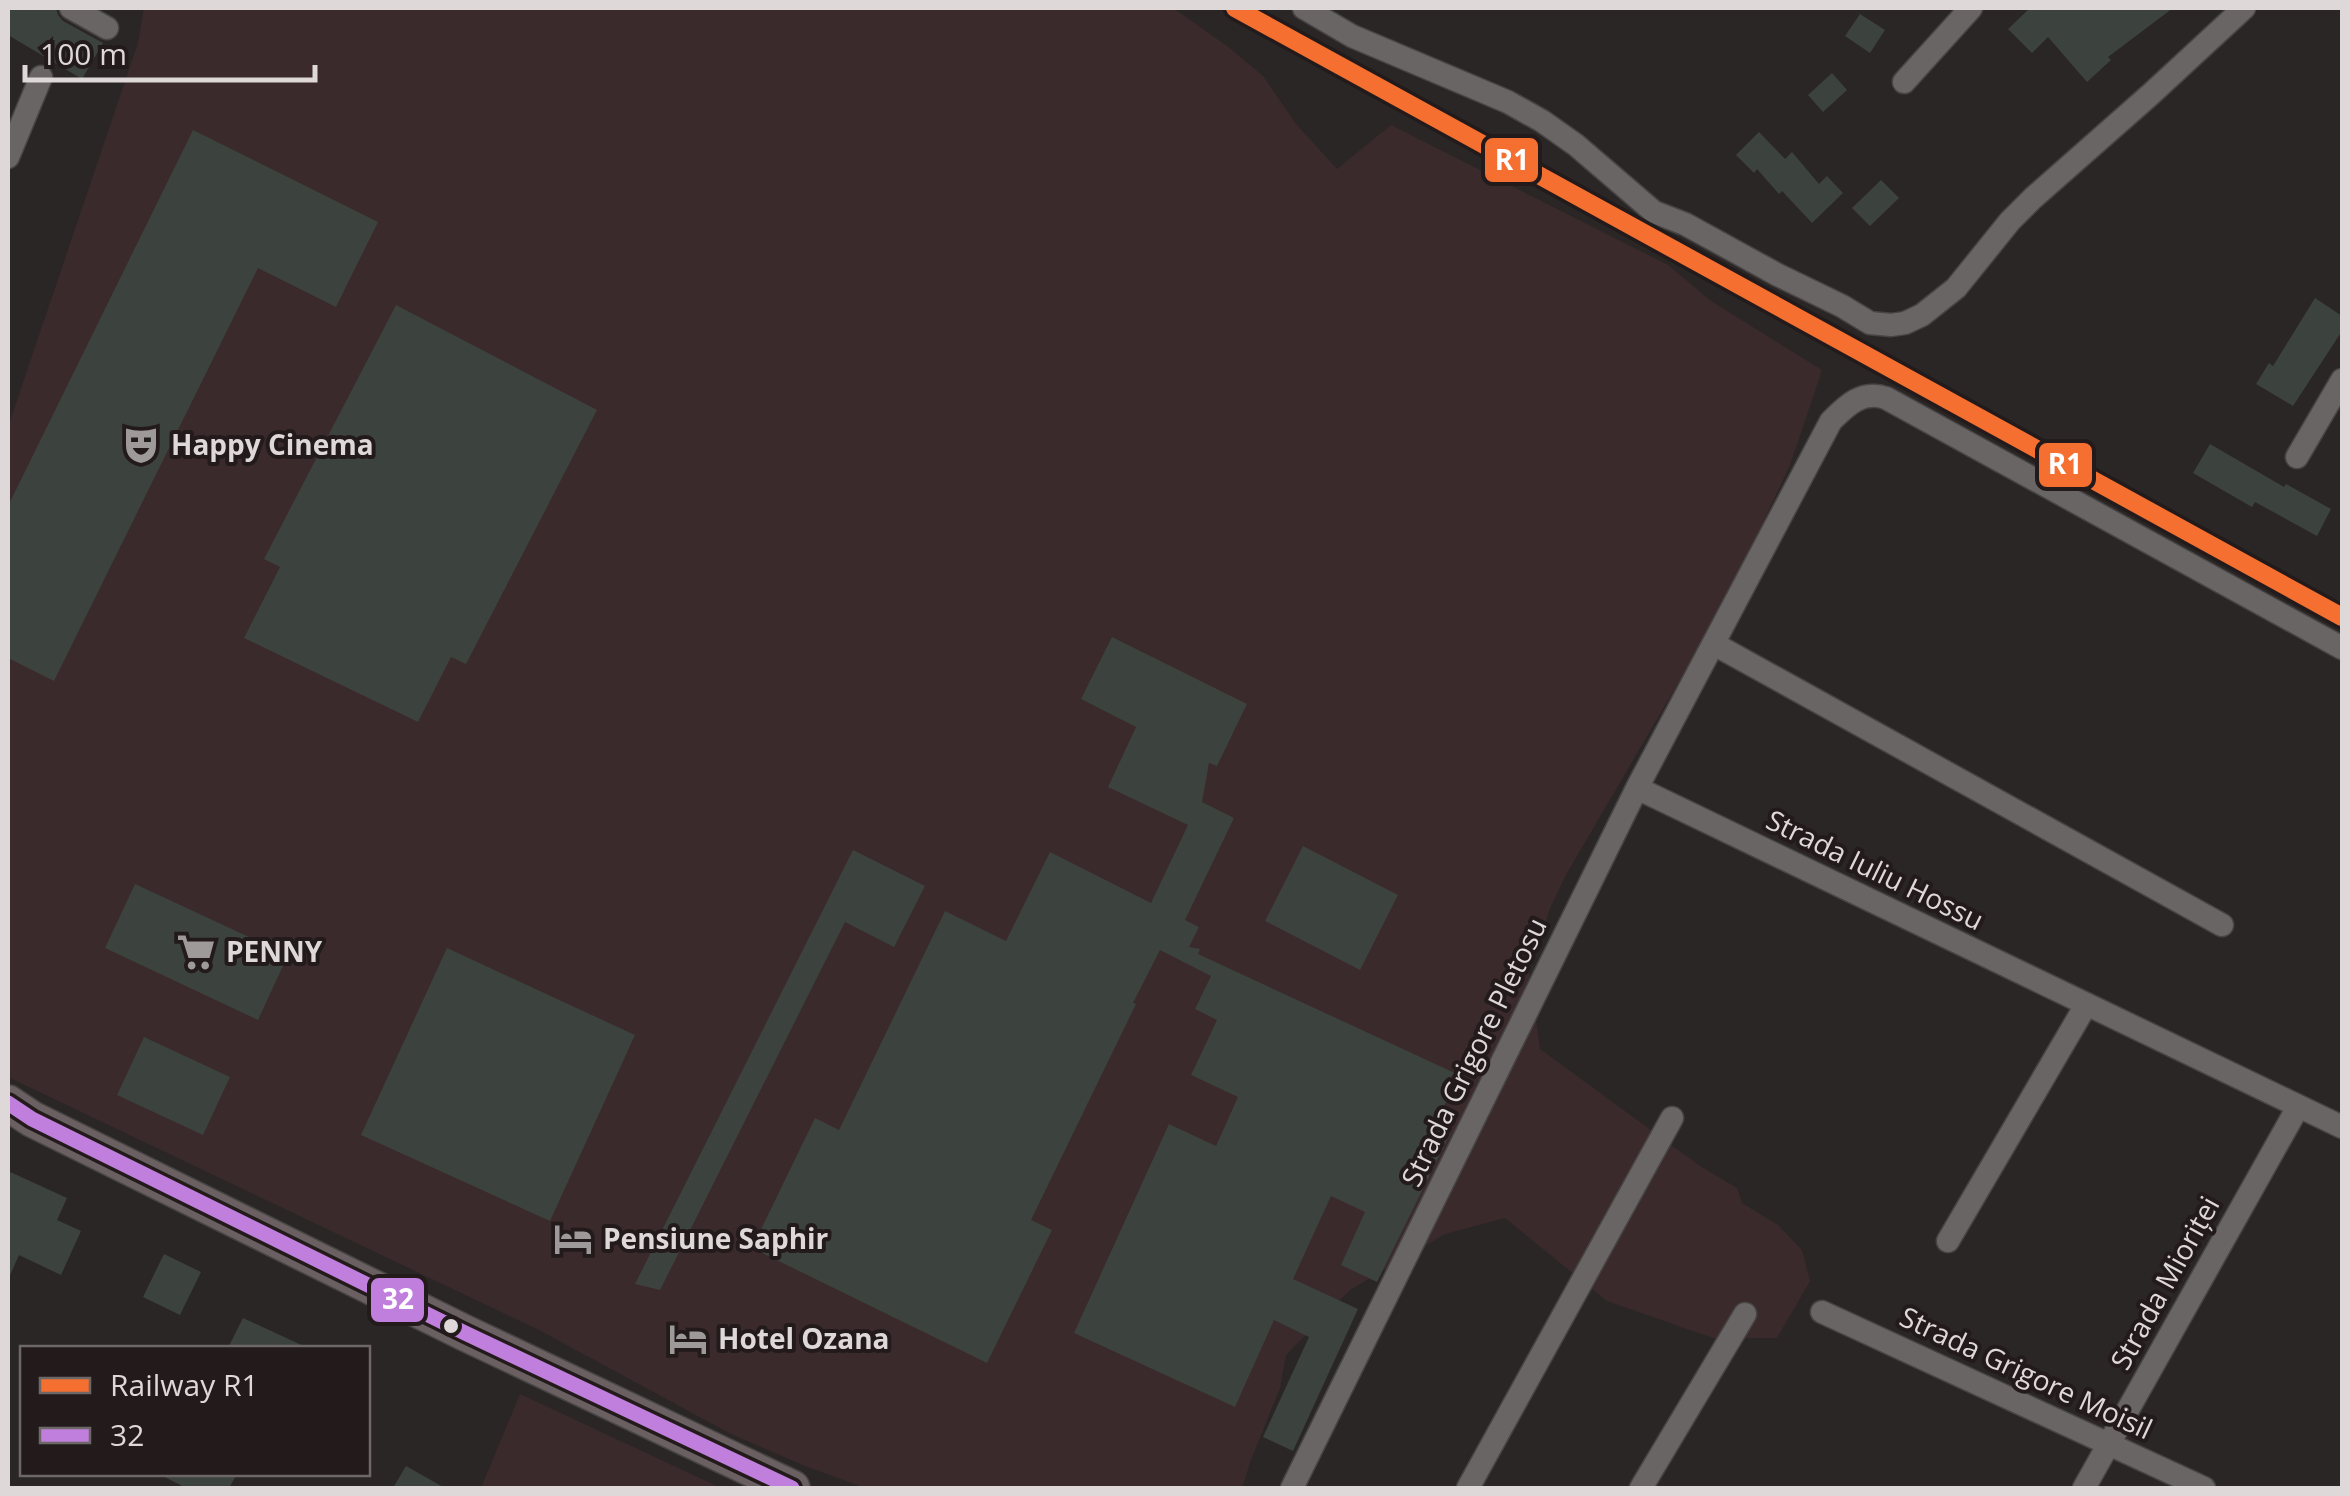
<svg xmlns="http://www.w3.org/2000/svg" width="2350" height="1496" font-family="'Open Sans',sans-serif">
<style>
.built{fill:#3a2a2b}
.building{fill:#3c423e}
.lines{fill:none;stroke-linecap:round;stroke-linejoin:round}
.minor-casing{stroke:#474444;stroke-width:25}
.primary-casing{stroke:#474444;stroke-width:38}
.minor{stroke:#696565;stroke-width:22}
.primary{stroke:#6b6061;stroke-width:35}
.bus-1-casing{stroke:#231b1b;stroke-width:22}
.bus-1{stroke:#c07fdc;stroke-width:15}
.rail-1-casing{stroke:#231b1b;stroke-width:25}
.rail-1{stroke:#f46f30;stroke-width:18}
.bus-dot{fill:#ded8d8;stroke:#231b1b;stroke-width:4}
.labels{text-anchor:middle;stroke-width:8;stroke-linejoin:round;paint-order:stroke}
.poi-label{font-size:28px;font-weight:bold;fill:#ded8d8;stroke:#231b1b;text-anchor:start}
.street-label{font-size:28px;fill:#ded8d8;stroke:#231b1b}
.line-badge{stroke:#231b1b;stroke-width:4}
.badge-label{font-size:28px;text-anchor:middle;font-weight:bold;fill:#fff}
</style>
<rect width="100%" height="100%" fill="#2b2626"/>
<!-- built -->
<path class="built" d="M144,8H1173L1227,46L1263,76L1296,124L1337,169L1391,125L1668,265L1711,301L1822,370L1790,465L1744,563L1715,620L1567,873L1551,906L1529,970L1540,1049L1700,1166L1737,1188L1742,1203L1778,1225L1802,1250L1810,1281L1777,1338H1713L1607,1301L1505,1218L1445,1234L1350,1290L1286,1355L1280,1388L1251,1460L1242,1488H865L805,1466L731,1434L541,1331L8,1077V427L138,43Z
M520,1394L721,1488H481Z"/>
<!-- building -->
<path class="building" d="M8,8H56L58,15L63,21L103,43L82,79L8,35Z
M2030,8H2173L2108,57L2111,60L2087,82L2048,37L2032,53L2008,29Z
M1860,14L1885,30L1870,53L1845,36Z
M1832,73L1847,90L1823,112L1808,95Z
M193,130L378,222L336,307L258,268L54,681L8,658V506Z
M1759,132L1785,159L1792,152L1819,184L1827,176L1843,193L1812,223L1782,191L1779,194L1757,169L1754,173L1736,155Z
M1881,180L1899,198L1870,226L1852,208Z
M2315,298L2342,316V331L2293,406L2256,384L2269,363L2273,366Z
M396,305L597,410L466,664L451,657L418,722L244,638L280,567L264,559Z
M2210,444L2284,487L2286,484L2331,509L2317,536L2255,502L2252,507L2193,473Z
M1112,637L1247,704L1217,766L1209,763L1202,802L1234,818L1185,920L1199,927L1189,947L1200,949L1198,954L1459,1075L1436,1123L1452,1130L1377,1282L1341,1265L1365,1212L1331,1196L1293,1279L1358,1309L1293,1451L1263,1437L1309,1337L1274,1320L1235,1407L1074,1333L1169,1124L1216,1146L1238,1097L1191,1075L1217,1020L1195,1009L1211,976L1160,950L1133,1003L1136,1004L1031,1220L1052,1230L987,1363L752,1248L815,1118L839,1130L945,911L1006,941L1050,852L1151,903L1188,825L1108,787L1136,727L1081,699Z
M1303,846L1398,895L1360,970L1265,921Z
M853,850L925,886L894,947L845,922L660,1290L635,1284Z
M135,884L288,955L258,1020L105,948Z
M447,948L635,1035L550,1221L361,1135Z
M144,1037L230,1077L203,1135L117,1095Z
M8,1171L67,1198L57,1220L81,1231L61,1275L19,1255L8,1280Z
M164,1254L201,1272L180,1315L143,1297Z
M243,1318L308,1348H228Z
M406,1466L445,1488H393Z
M159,1474H237L229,1488H186Z"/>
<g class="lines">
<!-- minor casing -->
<g class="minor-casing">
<path id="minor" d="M71,8L107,28
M1304,8L1352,36L1508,102L1542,121L1576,145L1654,212L1685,224L1778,275L1842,306L1870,323L1891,325L1905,323L1922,315L1956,288L2010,221L2033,198L2151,94L2244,8
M1904,82L1971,8
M8,157L41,77
M2297,457L2342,380
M1714,644L2222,925
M1637,788L2342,1127
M1948,1241L2086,1005
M1822,1312L2204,1488
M1292,1488L1637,788L1831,421C1847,405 1862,390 1886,398L2342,648
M1468,1488L1672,1118
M1641,1488L1745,1314
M2084,1488L2298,1107"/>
</g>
<!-- primary casing -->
<g class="primary-casing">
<path id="primary" d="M8,1103L32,1119L465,1333L792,1488"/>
</g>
<!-- minor -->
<use href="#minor" class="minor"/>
<!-- primary -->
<use href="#primary" class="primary"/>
<!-- bus-1 casing -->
<g class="bus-1-casing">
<path id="bus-1" d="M8,1103L32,1119L465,1333L792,1488"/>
</g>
<!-- bus-1 -->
<use href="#bus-1" class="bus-1"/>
<!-- rail-1 casing -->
<g class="rail-1-casing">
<path id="rail-1" d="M1235,8L2342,617"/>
</g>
<!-- rail-1 -->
<use href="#rail-1" class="rail-1"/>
</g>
<!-- icons -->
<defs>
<g id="theatre-bare" transform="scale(3)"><path d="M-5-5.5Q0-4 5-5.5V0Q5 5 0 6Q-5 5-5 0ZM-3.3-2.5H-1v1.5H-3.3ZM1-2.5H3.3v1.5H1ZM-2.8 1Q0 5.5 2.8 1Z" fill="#9f9a9a" stroke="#231b1b" stroke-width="2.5" paint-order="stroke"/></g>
<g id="supermarket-bare" transform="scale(3)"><path d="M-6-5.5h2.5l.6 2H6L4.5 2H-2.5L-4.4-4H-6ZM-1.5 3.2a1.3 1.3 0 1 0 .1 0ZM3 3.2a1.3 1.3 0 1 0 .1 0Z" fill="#9f9a9a" stroke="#231b1b" stroke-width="2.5" paint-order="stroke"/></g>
<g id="hotel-bare" transform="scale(3)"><path d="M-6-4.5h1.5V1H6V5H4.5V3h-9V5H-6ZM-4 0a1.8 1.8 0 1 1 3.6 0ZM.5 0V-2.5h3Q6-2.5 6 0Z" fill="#9f9a9a" stroke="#231b1b" stroke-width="2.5" paint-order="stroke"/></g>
</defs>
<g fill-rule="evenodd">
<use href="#theatre-bare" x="141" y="445"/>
<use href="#supermarket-bare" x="196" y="952"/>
<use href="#hotel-bare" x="573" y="1239"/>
<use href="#hotel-bare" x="688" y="1339"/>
</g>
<!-- markers -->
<circle class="bus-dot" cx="451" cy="1326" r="9"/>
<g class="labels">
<!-- poi labels -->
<g class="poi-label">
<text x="171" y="455">Happy Cinema</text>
<text x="226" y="962">PENNY</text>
<text x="603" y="1249">Pensiune Saphir</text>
<text x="718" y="1349">Hotel Ozana</text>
</g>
<!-- street labels -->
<g class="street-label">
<text transform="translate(1875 870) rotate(26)" y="10">Strada Iuliu Hossu</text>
<text transform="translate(1474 1052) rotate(-64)" y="10">Strada Grigore Pletosu</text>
<text transform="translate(2165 1283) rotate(-61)" y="10">Strada Mioriței</text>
<text transform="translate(2026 1373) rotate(25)" y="10">Strada Grigore Moisil</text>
</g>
</g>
<g class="line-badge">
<rect x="1483" y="136" width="57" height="48" rx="10" fill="#f46f30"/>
<rect x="2037" y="441" width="57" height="48" rx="10" fill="#f46f30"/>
<rect x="369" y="1276" width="57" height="48" rx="10" fill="#c07fdc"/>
</g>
<g class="badge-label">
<text x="1512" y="170">R1</text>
<text x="2065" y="474">R1</text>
<text x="398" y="1309">32</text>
</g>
<!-- border -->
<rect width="2350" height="1496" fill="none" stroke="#ded8d8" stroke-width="20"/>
<!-- legend -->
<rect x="20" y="1346" width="350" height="130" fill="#231b1b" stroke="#6e6767" stroke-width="2.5"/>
<rect x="40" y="1378" width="50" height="15" fill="#f46f30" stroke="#6e6767" stroke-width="2.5"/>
<text x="110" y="1396" font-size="30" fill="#ded8d8">Railway R1</text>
<rect x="40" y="1428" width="50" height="15" fill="#c07fdc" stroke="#6e6767" stroke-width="2.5"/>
<text x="110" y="1446" font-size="30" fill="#ded8d8">32</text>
<!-- scale -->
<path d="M25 65v15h290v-15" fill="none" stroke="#ded8d8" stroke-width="5"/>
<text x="40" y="65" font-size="30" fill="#ded8d8" stroke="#231b1b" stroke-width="8" paint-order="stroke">100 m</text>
</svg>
